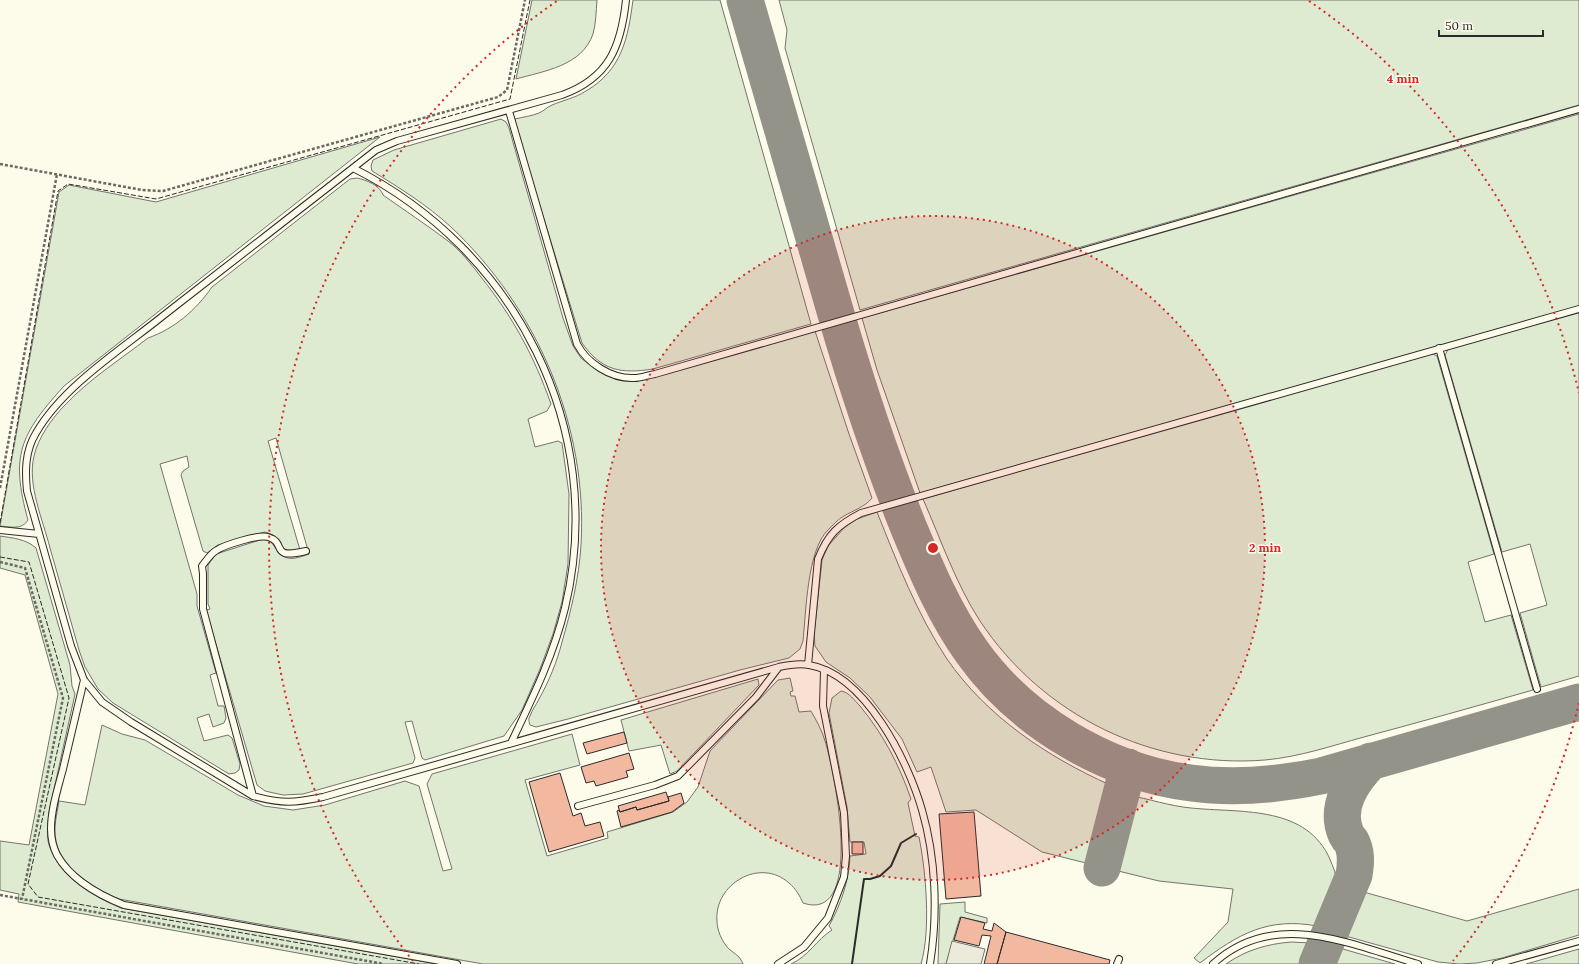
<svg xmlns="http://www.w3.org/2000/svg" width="1579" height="964" font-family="Lora,serif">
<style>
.green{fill:#deebd1;stroke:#74746e}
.parking{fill:#eceadb;stroke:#74746e}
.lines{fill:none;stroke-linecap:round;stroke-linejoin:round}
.taxiway{stroke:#94938a;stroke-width:37}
.building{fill:#f2b8a0;stroke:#2b2b2b}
.service-casing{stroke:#2b2b2b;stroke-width:8}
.path{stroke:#6a6964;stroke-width:2.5;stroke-dasharray:3 2;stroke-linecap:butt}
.service{stroke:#fdfbea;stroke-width:6}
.fence{stroke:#2b2b2b;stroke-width:1;stroke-dasharray:5 2;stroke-linecap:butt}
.wall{stroke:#2b2b2b;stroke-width:2}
.ring{fill:none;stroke:#d62828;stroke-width:2;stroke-dasharray:2 4}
.centre{fill:#d62828;stroke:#fdfbea;stroke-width:2}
.ring-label{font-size:12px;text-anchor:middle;font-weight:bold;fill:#d62828;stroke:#fdfbea;stroke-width:3;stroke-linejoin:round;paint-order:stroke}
</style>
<rect width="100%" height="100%" fill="#fdfbea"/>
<!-- green -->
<path class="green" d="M532,0H597C596,11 596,24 593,34C582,66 544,71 516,79Z
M633,0H720L811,324L653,369C621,374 602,371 582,343L515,125V119C523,117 532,116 539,113C544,111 547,107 552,105C564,100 575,98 586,91C622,70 628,38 633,0Z
M779,0H1579V105L860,310L785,48L787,30Z
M1579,114V306L920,493L877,370L862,318Z
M501,119L506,122L509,128L563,318L573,346L581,358L595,369L615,378L655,375L815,331L849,434L872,498C865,507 854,510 844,516C838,519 833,525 828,530C807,550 806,613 803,641L800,649L789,658L740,670L568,719L536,727L530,725C529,722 528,719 530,716C532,710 536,705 539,699C549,681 557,662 562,642C571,611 579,578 581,545C588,426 537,308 451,227C427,205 400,188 372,171L371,166L373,160L394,150Z
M380,137L64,386C20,435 10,455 28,520C22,530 11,527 0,526L59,192L69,185L156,202Z
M357,178C366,180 380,185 383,195C404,210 427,225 448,241C460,250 471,264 481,277C513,317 534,356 551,404L547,411L528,419L535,447L558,441L562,443L569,494L568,564L562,602L553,634L540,669L522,710L504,736L425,760L422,758L412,721L405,722L415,758L413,763L303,794L283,795L265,791L257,785L206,610L210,609L208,604V565L216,554L263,539L270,540C283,560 287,562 309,554L276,438L268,441L300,550C272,553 287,538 265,532L218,545L207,553L203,551L181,475L183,471L189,467L187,456L160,464L197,594V606L216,673L210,675L218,706H224L226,718L224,723L213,727L209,714L197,718L204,741L228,735L232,738L240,764L239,770L235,773L229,774L113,703L98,689L85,667L79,650C69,616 60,582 50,548C43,520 27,485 34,456C38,438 52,418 65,405C88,380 121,359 148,338C174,329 196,310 212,287L350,179Z
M1579,312V676L1541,687L1520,613L1547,605L1530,544L1502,552L1445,355L1449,348Z
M1431,353L1437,356L1494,554L1468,562L1485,622L1511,615L1533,690C1477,706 1420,722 1364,737C1331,746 1299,757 1265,760C1153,769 1043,716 980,621C956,584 941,540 923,499Z
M877,512C897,562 917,614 947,659C987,717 1048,757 1110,785L1090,864L1042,852L976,810L946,812L931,767L917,772L902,739L870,697L850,678L826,662L815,646L814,634L819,588L822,560L828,546L845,527L857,519Z
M0,536C13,538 26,539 36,548L70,665L72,686L75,694L49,812C48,823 46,835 49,845C60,877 92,896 121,908L437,964H358L18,902L19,894L0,890V841L29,845L58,694L25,575L0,568Z
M790,678L793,691L790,692L791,696H795L799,712L811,711C816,720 822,730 825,741C834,769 866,924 803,903C800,896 796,889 789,883C760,857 714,884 717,921C717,930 722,942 729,949C735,954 740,956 743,964H483L119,899C95,889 61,869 56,841C53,828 57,814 59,801L85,805L102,725L122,734L145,740L238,795L264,806L293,810L325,805L405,781L419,786L443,871L452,869L427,784L432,774L572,734L580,765L525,780L547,856L608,838L607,832L673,812L687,802L698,787L710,751L778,680Z
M758,679L759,685L677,771L670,774L661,745L629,751L621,720Z
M841,691C849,692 855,701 860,706C883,734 899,764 911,799L908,803L915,836L919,837C926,872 931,930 921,964H791C809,956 816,940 832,930L829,926C841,904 849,881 850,856L866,854L864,842H850L847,807L829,713L832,698Z
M1128,795C1149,799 1170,806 1191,808C1239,813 1302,805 1328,855C1331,862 1337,874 1336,881C1334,893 1322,915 1317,926C1268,917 1238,934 1200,963L1194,958L1228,922L1233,889L1159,881L1110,869Z
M1579,889V935L1502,958L1477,963L1459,964L1438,962L1342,935L1360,891L1467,921Z
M965,902V912L987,918V923L960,917L946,964H938L940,904Z
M1291,942L1312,943L1303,964H1226C1246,950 1267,944 1291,942Z
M1336,947L1395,964H1334Z
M1579,949V964H1526Z"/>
<!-- parking -->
<path class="parking" d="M952,941L985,949L981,964H946Z"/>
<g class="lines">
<!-- taxiway -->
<path class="taxiway" d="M745,0C775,105 806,209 836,314C857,386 880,456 908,526C926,569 944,613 972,652C1021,721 1106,772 1191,783C1235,789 1277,785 1321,776L1579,702
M1102,868L1128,767
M1317,964L1354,875C1356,863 1357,852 1351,841C1349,839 1347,836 1346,834C1334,806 1353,780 1371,761"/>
</g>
<!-- building -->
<path class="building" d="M624,732L627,743L587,754L583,743Z
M629,753L634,769L626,771L628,777L596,786L594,781L586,783L581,767Z
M560,773L573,816L581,813L585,826L600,822L604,836L549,852L529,782Z
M666,792L669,801L637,810L636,807L620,812L618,806Z
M681,793L684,803L672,812L621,827L617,811L619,810L620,812L636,807L637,810L669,801L668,797Z
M974,812L981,896L946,899L939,814Z
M852,842H863V854H852Z
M961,917L985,923L983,929L992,931L994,923L1006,932L997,964H984L991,936L982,935L979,946L954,940Z
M1006,932L1110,960L1109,964H997Z"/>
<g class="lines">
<!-- service casing -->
<g class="service-casing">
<path id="service" d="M626,0C621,47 609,78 562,95L397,141L376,150C305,205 235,260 164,315C122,349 63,386 36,433C25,451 25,471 27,491L71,646L84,680L102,702L131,722L253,796C283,804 294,803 323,797L779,667C788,665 799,663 809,665C865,674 908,761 922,810C936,858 938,914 930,964
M509,111L577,344C587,363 611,379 634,378C641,378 648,375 655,374L1579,109
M353,168C516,250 608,429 565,608C553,657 532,699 511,743
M1439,348L1537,689
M0,530L39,534
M808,665L818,559C828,534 838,525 861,513L1579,309
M84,680C77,710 70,739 63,769C58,788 51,809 51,829C51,837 53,847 57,855C71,880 99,895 124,905L457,964
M253,796L203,609V574L202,566C206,561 211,553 217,550C225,545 259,534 268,537C288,543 268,560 306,551
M578,806L655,785L678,776L756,697L779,667
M778,964L804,947L828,918L844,877L846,856L844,813L823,706L824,670
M1117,964L1119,959
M1213,964C1273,908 1350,944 1418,964
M1496,964L1579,941"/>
</g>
<!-- path -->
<path class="path" d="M0,164L142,190L163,191L498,97L507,90L525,0
M0,488L57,174
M0,562L25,568L63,698L22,899
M0,895L384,964"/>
<!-- service -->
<use href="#service" class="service"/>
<!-- fence -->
<path class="fence" d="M0,523L58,191L68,184L156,199L510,99L530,0
M0,557L29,562L69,698L28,884L38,897L419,964"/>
<!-- wall -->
<path class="wall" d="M852,964L864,879H870L880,876L891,866L901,843L916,834"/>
</g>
<!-- distance rings -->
<circle cx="933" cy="548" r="332" fill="#d62828" fill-opacity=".12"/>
<g class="ring">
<circle cx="933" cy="548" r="332"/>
<path d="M1579 703A664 664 0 0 1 1453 961M413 961A664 664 0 0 1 557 1M1309 1A664 664 0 0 1 1579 393"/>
</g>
<circle cx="933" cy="548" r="6" class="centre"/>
<g class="ring-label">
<text x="1403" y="83">4 min</text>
<text x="1265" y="552">2 min</text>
</g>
<!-- scale -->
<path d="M1439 30v6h104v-6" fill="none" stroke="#2b2b2b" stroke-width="2"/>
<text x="1445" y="30" font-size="12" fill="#2b2b2b" stroke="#fdfbea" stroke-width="3" paint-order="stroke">50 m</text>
</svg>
